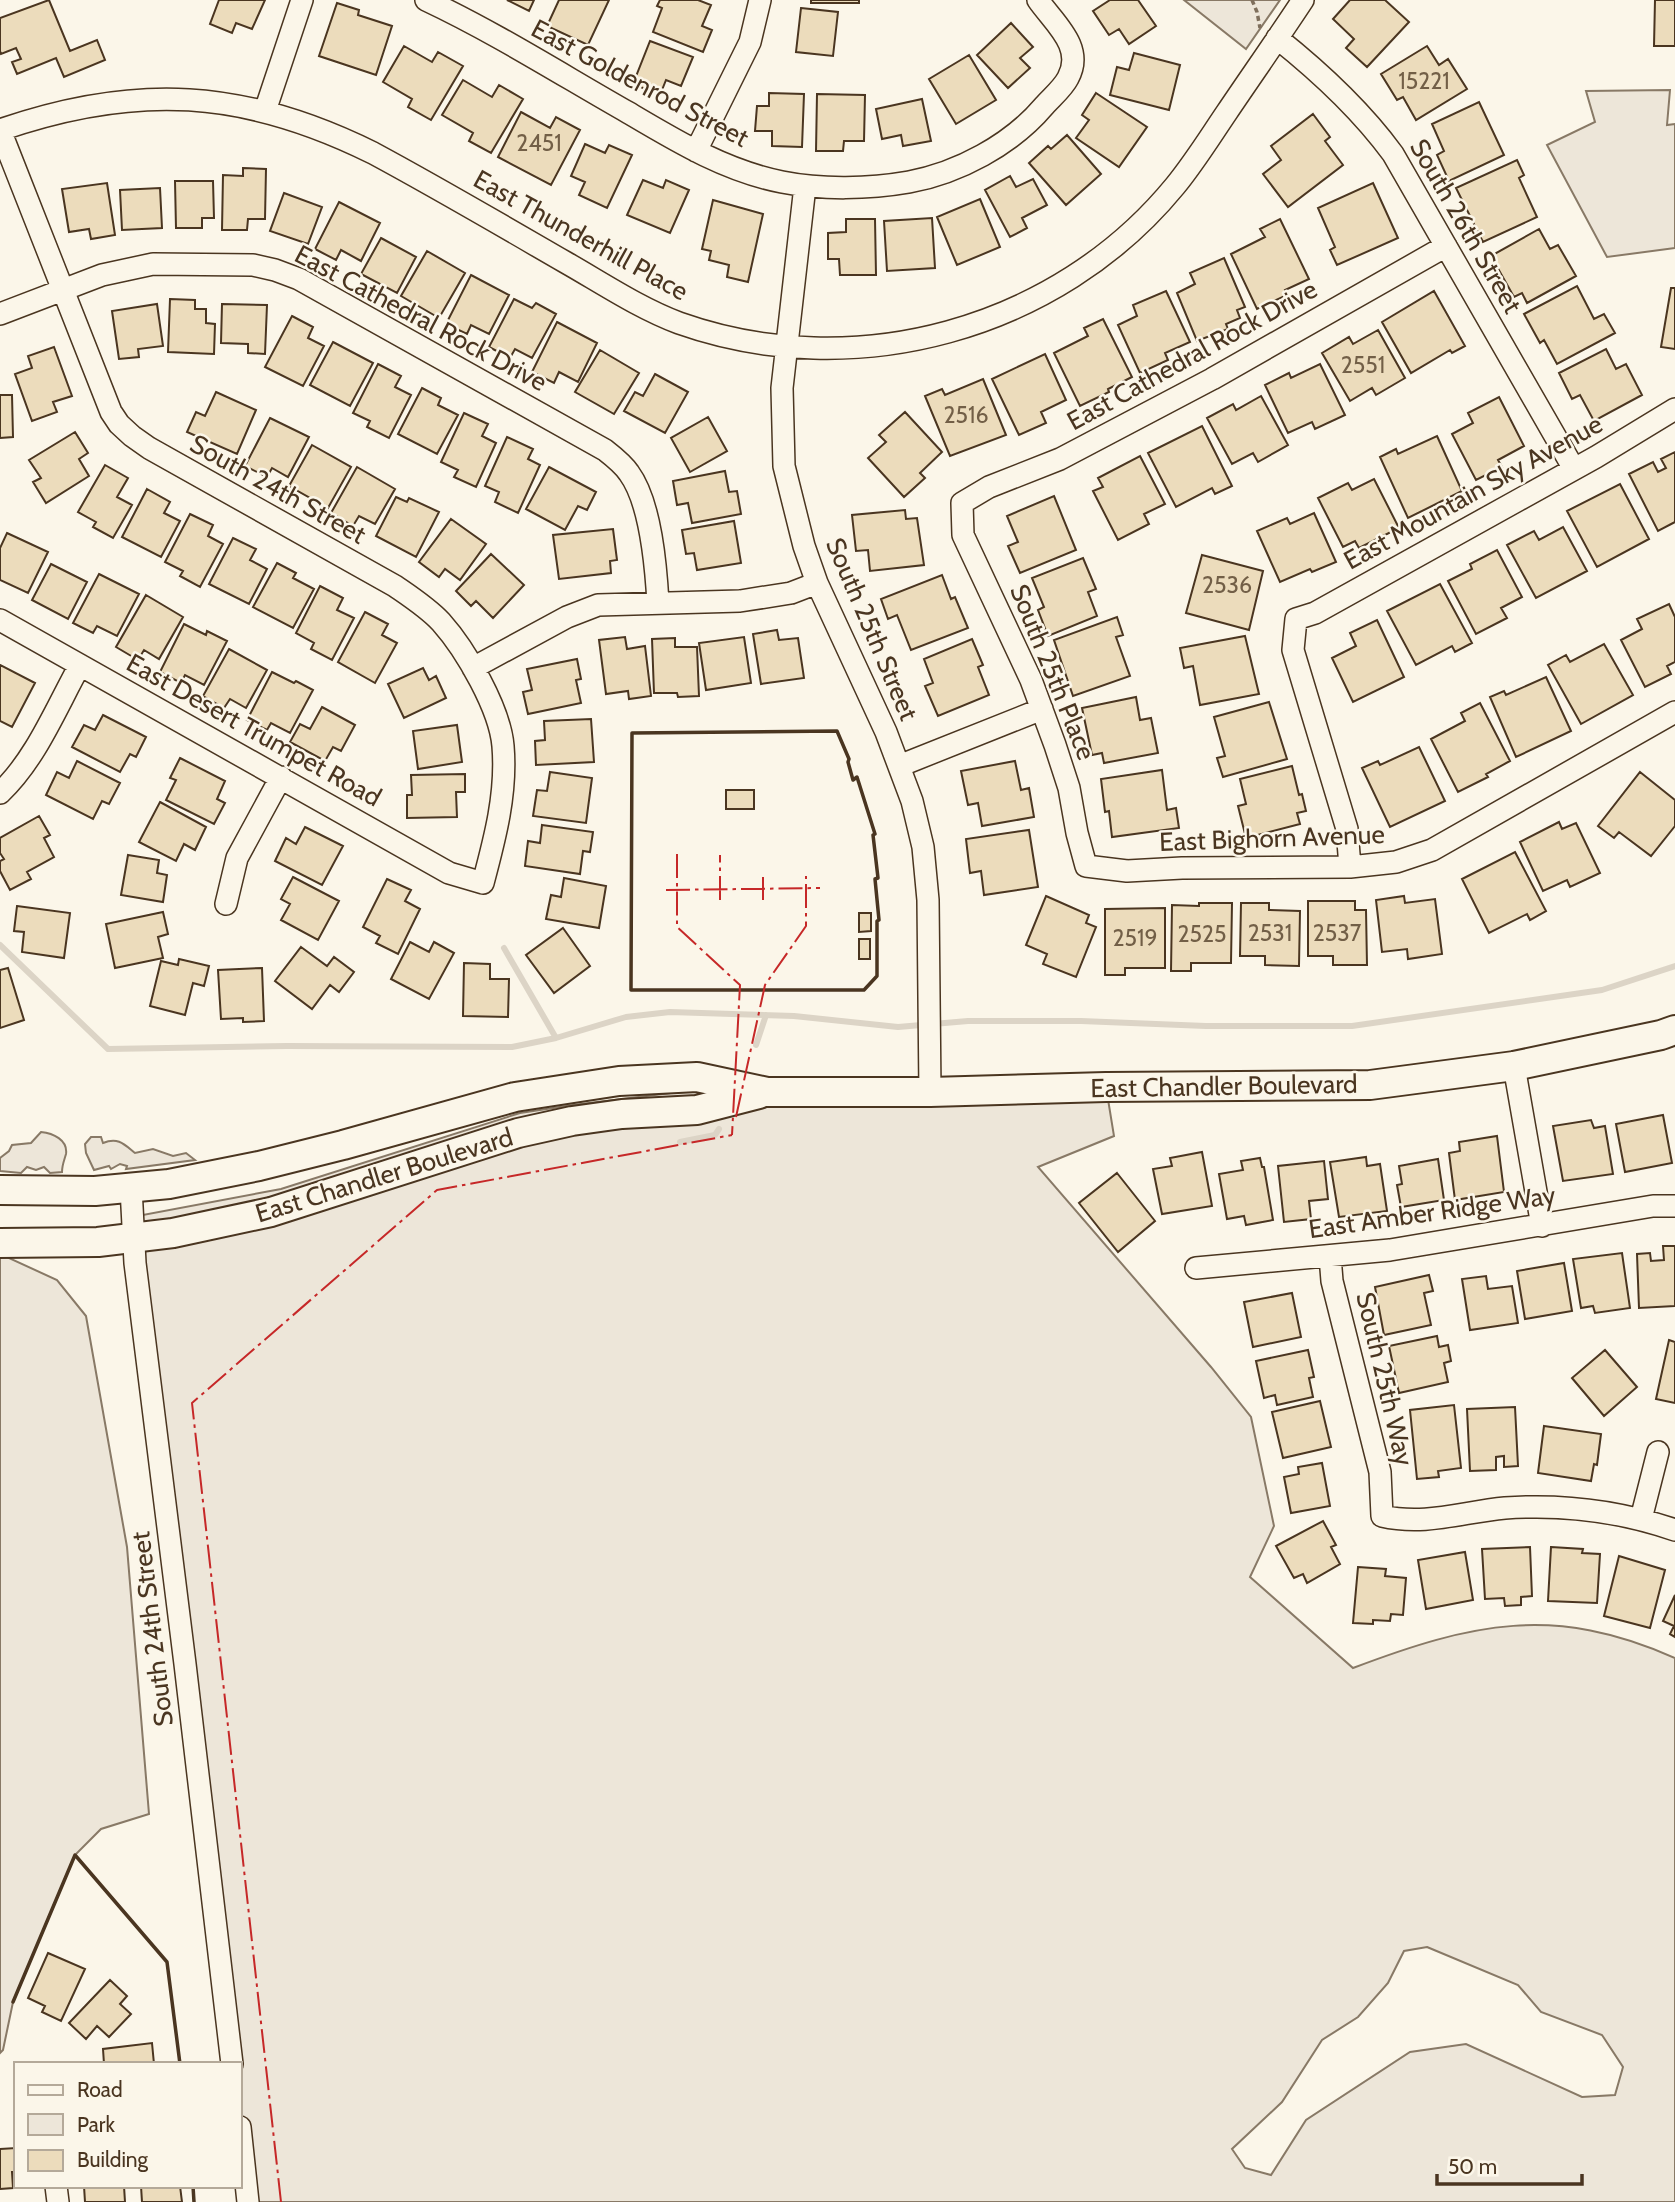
<svg xmlns="http://www.w3.org/2000/svg" width="1675" height="2202" font-family="Cabin,sans-serif">
<style>
.green{fill:#ede6d9;stroke:#887966;stroke-width:2;fill-rule:evenodd}
.lines{fill:none;stroke-linecap:round;stroke-linejoin:round}
.stream{stroke:#dcd4c6;stroke-width:6}
.building{fill:#ecdcbc;stroke:#4a3520;stroke-width:2}
.minor-casing{stroke:#4a3520;stroke-width:24}
.major-casing{stroke:#4a3520;stroke-width:32}
.path{stroke:#7f6f5c;stroke-width:3.5;stroke-dasharray:5 3.5;stroke-linecap:butt}
.minor{stroke:#fbf6e9;stroke-width:21}
.major{stroke:#fbf6e9;stroke-width:28}
.wall{stroke:#4a3520;stroke-width:3.5}
.power{stroke:#c62828;stroke-width:2;stroke-dasharray:24 5 3.5 5;stroke-linecap:butt}
.labels{text-anchor:middle;stroke-width:5;stroke-linejoin:round;paint-order:stroke}
.number-label{font-size:23px;fill:#725f47}
.street-label{font-size:26px;fill:#4a3520;stroke:#fbf6e9}
</style>
<rect width="100%" height="100%" fill="#fbf6e9"/>
<!-- green -->
<path class="green" d="M1184,0H1280L1246,49Z
M1670,90L1667,125L1675,124V248L1607,257L1547,145L1595,122L1586,91Z
M1106,1087L1114,1136L1038,1167L1211,1367L1251,1417L1274,1526L1250,1577L1353,1668C1472,1623 1554,1604 1675,1658V2202H248L240,2127V2064L132,1217L281,1189L520,1113L573,1105L679,1092H929ZM1427,1947L1518,1985L1541,2012L1602,2035L1623,2067L1615,2095L1582,2097L1466,2044L1410,2052L1306,2120L1271,2175L1245,2168L1232,2149L1282,2102L1322,2040L1358,2017L1388,1983L1404,1951Z
M41,1132C53,1133 68,1140 66,1154C64,1161 62,1165 62,1172L50,1173L44,1167L36,1170L27,1167L21,1173L0,1171V1158L9,1151L12,1145L31,1143Z
M91,1137H101L103,1143C118,1137 124,1144 135,1153L153,1149L173,1156L186,1153L195,1160L126,1169L127,1166L120,1164L111,1169L109,1166L94,1170L86,1153L85,1144Z
M0,1254L57,1280L86,1316L127,1547L149,1814L101,1829L75,1855L13,2002L3,2050L0,2053Z"/>
<g class="lines">
<!-- stream -->
<path class="stream" d="M0,945L108,1049L287,1046L512,1047L556,1038L626,1017L670,1012L794,1016L898,1027L968,1021H1081L1206,1026H1352L1602,990L1675,966
M504,948L556,1038
M756,1045L766,1015
M680,1142L715,1135L719,1129"/>
</g>
<!-- building -->
<path class="building" d="M49,0L70,51L97,40L105,60L64,77L56,58L17,74L12,62L21,59L16,48L1,54L0,51V18Z
M219,0H265L252,29L236,23L232,33L210,24Z
M507,0H534L529,11Z
M559,0H609L588,45L547,26Z
M660,0H698L711,5L702,26L712,30L703,52L653,32L662,8L657,6Z
M811,0H859V3H811Z
M1110,0H1138L1156,26L1129,44L1119,29L1109,35L1093,11Z
M1350,0H1385L1409,22L1367,67L1346,48L1354,39L1333,19Z
M1655,0H1675V46H1654Z
M337,3L359,10L358,15L392,26L376,75L319,56Z
M801,8L838,12L833,56L796,52Z
M1011,23L1033,47L1020,58L1030,68L1008,88L977,55Z
M650,41L693,57L681,86L666,80L660,95L633,84Z
M404,46L432,62L438,52L463,66L431,120L408,107L412,99L383,82Z
M1427,46L1439,65L1448,59L1467,89L1416,120L1403,97L1397,100L1381,74Z
M1134,53L1180,65L1169,110L1110,95L1117,67L1129,70Z
M969,55L996,100L956,124L929,79Z
M463,80L492,97L499,85L523,99L491,153L469,141L473,133L442,115Z
M769,93L804,94L802,147L772,146V131H755L757,106H769Z
M1096,93L1147,127L1119,167L1076,138L1089,120L1082,115Z
M817,94L865,95L864,141H844L843,151H816Z
M922,99L931,141L903,146L901,135L882,139L876,109Z
M1479,102L1504,155L1449,181L1437,155L1444,151L1432,124Z
M521,112L550,128L556,117L580,130L551,185L498,157Z
M1313,114L1330,137L1325,141L1343,165L1288,207L1263,174L1281,160L1271,146Z
M1067,135L1101,174L1066,205L1029,163L1048,146L1051,149Z
M585,144L605,153L609,145L632,155L607,208L579,195L585,182L571,176Z
M1517,160L1524,175L1519,178L1537,217L1483,242L1456,188Z
M243,168L266,169L265,219H248L247,230H222L223,175L243,176Z
M1010,176L1016,187L1033,179L1047,205L1022,218L1027,228L1010,237L985,190Z
M643,180L663,188L666,180L689,190L670,233L627,215Z
M175,181H213L214,218H202V228H176Z
M107,183L115,235L91,239L89,229L69,232L62,189Z
M1373,183L1398,238L1337,265L1330,250L1335,247L1318,208Z
M160,188L162,228L122,230L120,190Z
M284,193L322,207L308,244L270,231Z
M980,199L1000,247L957,265L937,217Z
M713,200L763,214L748,282L727,277L729,265L709,260L711,251L702,249Z
M339,202L380,223L361,261L341,250L336,260L315,249Z
M932,218L935,268L887,271L884,221Z
M846,219H875L876,275H840L839,259H828V233L846,232Z
M1280,219L1309,279L1285,290L1287,295L1257,309L1231,254L1265,237L1260,229Z
M1539,229L1550,249L1558,245L1576,276L1527,303L1522,293L1514,297L1491,256Z
M381,238L416,257L397,293L361,274Z
M427,251L465,273L439,318L401,296Z
M1224,258L1245,307L1237,310L1240,318L1226,324L1228,329L1197,341L1177,293L1195,284L1190,273Z
M471,275L509,295L489,334L471,325L467,334L446,324Z
M1577,286L1594,319L1604,314L1615,333L1557,364L1544,340L1540,343L1524,314Z
M1671,288H1675V349L1661,347Z
M1166,291L1190,342L1165,353L1168,360L1140,373L1118,325L1137,316L1133,305Z
M1434,291L1465,346L1452,353L1450,350L1411,373L1382,322Z
M170,299L195,300V309H206V323L215,324L214,354L168,352Z
M514,299L532,308L536,303L556,314L532,358L515,349L510,358L489,347Z
M157,304L163,346L138,349L139,357L119,359L112,311Z
M222,304L267,305L265,354L248,353V344L221,343Z
M292,316L313,327L308,338L324,346L303,386L265,367Z
M1103,319L1132,377L1108,389L1109,392L1080,406L1054,353L1088,336L1084,328Z
M557,322L597,343L578,382L559,372L554,383L532,372Z
M1378,330L1405,378L1376,395L1372,388L1350,401L1322,353L1349,337L1353,344Z
M333,342L373,363L350,406L310,385Z
M54,347L72,396L53,402L57,412L32,421L15,374L32,368L28,356Z
M1606,349L1616,369L1626,364L1642,395L1594,421L1580,395L1572,399L1559,373Z
M600,350L639,373L614,414L575,392Z
M1045,354L1066,400L1041,412L1046,423L1019,435L992,379Z
M378,364L401,376L395,387L411,395L389,438L367,427L370,421L353,413Z
M1320,364L1345,415L1315,429L1312,422L1288,433L1265,385L1289,373L1291,378Z
M655,374L688,392L665,433L624,411L635,392L643,396Z
M983,379L1006,435L950,456L925,396L942,389L945,395Z
M422,388L441,398L438,405L458,415L437,454L398,434Z
M216,392L256,410L237,454L187,432L196,412L205,416Z
M0,395H12L13,437L0,438Z
M1261,396L1288,445L1258,462L1253,453L1232,464L1207,418L1233,404L1236,410Z
M1499,397L1524,446L1498,460L1502,467L1476,480L1452,434L1473,423L1468,413Z
M905,412L942,452L920,473L925,478L904,497L868,458L886,442L879,435Z
M464,413L488,424L482,436L496,443L476,487L454,477L458,470L441,462Z
M708,417L727,451L690,472L671,438Z
M270,418L309,437L288,477L272,468L267,477L245,466Z
M1202,426L1232,486L1215,494L1212,488L1176,507L1148,453Z
M75,432L88,453L79,459L89,476L46,503L33,482L41,478L29,460Z
M1437,436L1462,491L1408,518L1380,457L1396,449L1398,454Z
M507,437L533,449L528,459L540,465L518,513L495,502L499,492L485,486Z
M312,445L351,467L328,508L289,486Z
M1675,452V522L1658,531L1629,474L1653,462L1658,472L1666,468L1661,459Z
M1140,456L1165,504L1144,514L1149,524L1118,540L1093,491L1103,487L1098,478Z
M105,465L128,478L117,497L132,505L113,538L93,527L96,522L78,512Z
M357,467L395,489L375,524L359,516L353,526L331,513Z
M549,467L596,492L587,510L578,506L565,530L526,509Z
M725,471L729,492L737,491L741,514L692,523L688,503L677,505L673,481Z
M1374,479L1399,528L1359,548L1355,541L1343,547L1318,498L1348,483L1352,490Z
M1620,484L1649,539L1597,567L1567,511Z
M147,489L170,502L164,513L180,521L161,557L122,537Z
M1054,496L1076,550L1020,573L1008,546L1018,542L1007,516Z
M396,497L407,502L409,498L439,512L416,557L376,536Z
M905,510L906,519L917,518L924,565L870,571L868,550L856,551L852,515Z
M1314,513L1336,562L1312,572L1310,569L1280,582L1257,531L1287,518L1290,524Z
M190,514L213,525L208,536L223,544L200,587L180,576L183,571L165,562Z
M451,519L486,544L460,580L445,569L439,577L419,562Z
M734,521L741,563L697,570L694,553L686,554L682,530Z
M1563,527L1587,571L1536,598L1507,545L1534,531L1539,540Z
M613,529L617,560L610,561L611,573L559,579L553,535Z
M7,533L48,552L28,593L0,580V548Z
M233,538L256,549L250,560L267,569L249,604L209,584Z
M1497,550L1522,597L1501,608L1507,618L1476,634L1448,581L1472,569L1470,564Z
M491,554L524,585L493,618L476,601L471,606L456,591Z
M1202,555L1263,571L1249,630L1186,613Z
M1083,558L1096,589L1088,592L1097,616L1048,636L1038,610L1044,607L1032,578Z
M277,563L296,573L293,578L314,589L293,628L253,607Z
M51,564L87,582L68,619L32,600Z
M99,574L139,594L117,636L97,626L93,633L73,623Z
M942,575L951,599L955,597L968,628L911,650L897,615L888,619L881,599Z
M1440,584L1472,643L1455,652L1452,646L1416,665L1387,611Z
M320,586L343,598L337,610L354,618L332,660L311,649L314,643L296,633Z
M146,595L183,617L159,659L144,650L138,660L116,647Z
M1669,604L1675,617V662L1667,666L1671,674L1645,687L1621,640L1642,629L1637,619Z
M365,612L388,624L382,635L397,643L375,683L338,662Z
M1117,617L1123,635L1116,637L1130,676L1073,696L1054,640Z
M1377,620L1404,677L1353,702L1332,658L1356,646L1350,633Z
M184,624L206,635L207,631L227,641L204,685L185,675L181,683L160,672Z
M777,630L779,640L798,638L804,678L761,684L753,634Z
M1245,636L1259,694L1200,705L1193,666L1184,668L1180,648Z
M625,637L627,649L645,646L651,696L629,699L628,691L606,694L599,640Z
M744,637L751,683L706,690L699,643Z
M675,638V647H697L699,696L678,697L677,693H654L652,639Z
M972,639L983,665L978,667L989,695L938,716L925,686L933,683L924,659Z
M1604,644L1633,695L1581,724L1548,665L1566,655L1570,662Z
M229,649L267,670L246,708L230,699L224,708L203,696Z
M577,659L581,679L576,680L581,703L528,714L523,692L532,690L527,669Z
M0,665L35,683L12,727L0,721Z
M423,668L429,680L436,676L446,698L404,718L388,684Z
M272,672L294,683L296,681L313,690L290,733L271,723L267,730L247,720Z
M1546,677L1571,731L1516,757L1490,697L1504,691L1506,695Z
M1136,697L1140,720L1151,718L1158,753L1104,763L1102,753L1092,755L1082,708Z
M1269,702L1287,759L1223,777L1217,758L1225,756L1214,717Z
M1480,703L1510,761L1486,774L1488,777L1458,792L1431,739L1465,721L1461,713Z
M322,707L355,725L341,751L333,747L325,761L290,742L300,724L310,729Z
M103,715L146,737L136,757L130,754L120,772L72,747L84,725L95,730Z
M591,719L594,762L536,765L535,741L545,740L544,721Z
M457,725L462,762L418,769L413,731Z
M1419,747L1445,801L1390,827L1362,768L1378,761L1380,765Z
M180,758L225,781L217,799L225,803L214,824L166,800L176,780L170,778Z
M77,761L120,783L109,804L102,801L93,819L46,795L57,772L69,778Z
M1015,761L1021,790L1029,788L1034,817L982,826L978,803L968,805L961,771Z
M1292,766L1299,795L1302,794L1306,811L1297,813L1300,824L1246,838L1238,806L1246,804L1240,779Z
M1162,770L1167,810L1176,808L1179,828L1112,837L1109,811L1105,812L1101,779Z
M550,772L592,778L586,823L533,816L537,790L547,791Z
M1640,772L1675,800V826L1651,856L1619,832L1614,838L1598,826Z
M465,774V792H456L457,817L407,818V795H412L411,775Z
M726,790H754V809H726Z
M160,802L206,827L195,850L184,844L176,861L139,842Z
M39,816L50,835L44,838L54,857L27,872L31,879L10,890L0,871V861L4,859L0,853V838Z
M1559,822L1562,829L1576,823L1600,873L1570,887L1567,880L1543,891L1520,842Z
M542,825L593,832L590,852L583,851L580,874L525,866L528,841L540,843Z
M305,827L343,846L322,885L275,861L286,838L296,844Z
M1029,830L1038,887L984,895L981,871L970,873L966,839Z
M1515,852L1546,911L1530,920L1527,914L1489,933L1462,879Z
M128,855L159,860L157,873L167,875L163,902L121,895Z
M293,877L339,901L318,940L281,920L290,904L281,899Z
M564,878L606,886L599,928L546,919L551,895L561,897Z
M387,879L411,890L405,901L420,909L398,954L376,943L380,936L363,927Z
M1046,896L1089,915L1086,923L1096,927L1076,977L1043,964L1047,954L1026,945Z
M1404,896L1405,903L1435,899L1442,954L1408,959L1407,949L1382,952L1376,900Z
M1308,901H1355V910H1366L1367,965H1333V956H1308Z
M1199,903H1232L1231,963H1191V971H1171L1172,905L1199,906Z
M1241,903H1269V910L1300,911L1299,966L1265,965V956H1240Z
M17,906L70,913L64,958L22,952L24,932L14,931Z
M1165,908V968H1125V975H1105V909Z
M163,912L168,934L158,937L163,958L115,968L106,924Z
M859,913H871V931L859,932Z
M563,928L590,966L554,993L526,955Z
M859,939H870V959H859Z
M410,942L429,952L434,942L454,953L429,999L391,979Z
M301,947L327,966L334,957L354,972L339,992L330,985L312,1009L275,981Z
M179,959L209,966L204,986L193,983L185,1015L150,1006L161,961L178,965Z
M464,963L490,964V979H509L508,1017L463,1016Z
M8,968L24,1020L0,1028V970Z
M262,968L264,1021L243,1022V1018L221,1019L218,970Z
M1663,1115L1672,1163L1625,1172L1616,1124Z
M1591,1120L1594,1128L1605,1126L1613,1174L1563,1181L1553,1126Z
M1497,1136L1504,1192L1455,1200L1449,1153L1460,1151L1459,1142Z
M1202,1152L1212,1206L1162,1214L1153,1169L1172,1166L1170,1158Z
M1366,1157L1367,1166L1380,1164L1387,1211L1339,1217L1330,1162Z
M1260,1158L1262,1167H1264L1273,1220L1246,1225L1244,1216L1227,1219L1219,1174L1243,1170L1241,1161Z
M1438,1159L1444,1200L1401,1207L1397,1185L1402,1184L1399,1166Z
M1324,1161L1328,1199L1309,1201L1311,1219L1284,1222L1278,1166Z
M1117,1173L1155,1221L1118,1252L1079,1203Z
M1663,1246H1675V1306L1639,1308L1637,1254L1650,1253L1651,1261L1664,1260Z
M1622,1253L1630,1308L1595,1313L1593,1306L1581,1308L1573,1259Z
M1564,1263L1572,1311L1525,1319L1517,1271Z
M1429,1275L1433,1291L1424,1293L1431,1325L1384,1335L1375,1287Z
M1486,1276L1488,1289L1512,1286L1518,1323L1470,1330L1462,1279Z
M1292,1293L1301,1337L1253,1347L1244,1302Z
M1437,1336L1439,1347L1448,1345L1451,1361L1444,1363L1448,1382L1399,1393L1389,1346Z
M1669,1340L1675,1342V1403L1656,1399Z
M1308,1350L1314,1377L1309,1378L1313,1397L1277,1405L1275,1395L1264,1398L1256,1361Z
M1605,1350L1637,1387L1604,1416L1572,1378Z
M1320,1401L1331,1447L1283,1458L1272,1412Z
M1454,1405L1461,1468L1438,1471L1439,1477L1417,1479L1410,1410Z
M1515,1407L1518,1466L1504,1467V1456L1496,1457V1470L1470,1471L1467,1409Z
M1544,1426L1601,1434L1597,1465L1594,1464L1591,1481L1538,1473Z
M1322,1463L1330,1506L1291,1513L1284,1477L1299,1474L1298,1467Z
M1323,1521L1336,1545L1331,1547L1340,1564L1307,1583L1303,1574L1294,1578L1276,1546Z
M1530,1547L1532,1596L1521,1597V1605L1505,1606L1504,1598L1485,1599L1482,1549Z
M1551,1547L1583,1549L1582,1553L1600,1554L1597,1603L1548,1601Z
M1465,1552L1473,1600L1426,1609L1418,1560Z
M1619,1556L1665,1570L1650,1628L1604,1616Z
M1358,1567L1386,1569L1385,1576L1406,1578L1403,1615L1391,1614L1390,1621L1373,1620V1624L1353,1623Z
M1675,1595V1637L1670,1634L1674,1626L1663,1621Z
M48,1953L85,1969L61,2021L42,2012L45,2006L28,1998Z
M110,1980L127,1996L120,2004L131,2014L109,2037L97,2026L86,2039L69,2023Z
M152,2043L154,2064H104L103,2049Z
M16,2148V2172H12L13,2188L0,2189V2149Z
M84,2186H124L125,2202H85Z
M141,2186H180L182,2202H142Z"/>
<g class="lines">
<!-- minor casing -->
<g class="minor-casing">
<path id="minor" d="M426,0C496,33 562,75 629,113C678,142 726,171 782,182C822,190 869,189 909,182C958,173 1011,145 1044,106C1052,97 1063,88 1068,78C1085,47 1054,23 1038,0
M1277,38C1321,73 1360,109 1393,154L1574,469
M265,111L302,0
M0,130L111,412L119,424L132,436L149,448L395,586C411,597 428,608 441,622C466,650 500,709 503,746C507,793 495,838 483,883L449,873L0,620
M0,130C136,83 244,89 373,153C438,188 501,225 565,262C602,283 639,308 679,323C854,385 1057,330 1175,186C1194,163 1210,137 1227,112C1252,75 1278,38 1303,0
M696,151L750,42L760,0
M805,186L782,388L784,466L804,546L817,583L886,732L912,801L923,847L928,900L930,1092
M1446,246L1212,379L1060,459L989,487L962,503L963,535L1031,680L1055,745L1069,788L1077,833L1086,866L1127,871L1182,868L1350,867L1396,862L1432,850L1675,712
M0,314L102,275L153,264L253,265L275,270L299,279L605,450C614,457 623,464 629,473C651,503 656,567 658,603
M473,668L567,617L598,605L740,601L791,593L817,583
M899,766L1042,709
M0,793C36,759 56,708 80,665
M1350,867L1347,829L1293,650L1296,619L1315,613L1596,457L1675,409
M226,904L237,858L281,777
M1514,1066L1542,1226
M131,1188L135,1263L185,1664L232,2064
M1330,1256L1332,1281L1380,1472L1382,1516C1425,1526 1462,1512 1505,1508C1562,1504 1620,1511 1675,1530
M1196,1268L1390,1250L1653,1206H1675
M1641,1519L1658,1452
M240,2127L248,2202
M56,2186L58,2202"/>
</g>
<!-- major casing -->
<g class="major-casing">
<path id="major" d="M0,1190L95,1191L169,1184L259,1166L343,1145L515,1097L619,1081L697,1077L767,1092H930L1106,1087L1370,1085L1514,1066L1661,1035L1675,1030
M0,1243L98,1242L173,1233L271,1212L518,1133L572,1121L622,1114L697,1110L759,1094"/>
</g>
<!-- path -->
<path class="path" d="M1252,0L1257,12L1260,28"/>
<!-- minor -->
<use href="#minor" class="minor"/>
<!-- major -->
<use href="#major" class="major"/>
<!-- wall -->
<path class="wall" d="M837,731L849,759L848,762L853,780L857,777L875,834L873,835L878,878L875,879L879,920L877,921V976L864,990H631L632,733Z
M13,2002L75,1855L167,1962L180,2064
M193,2186L194,2202"/>
<!-- power -->
<path class="power" d="M677,854V927L740,985L732,1135
M763,877V900
M666,890L820,888
M720,900V855
M736,1117L765,985L806,926V876
M281,2202L192,1403L437,1190L732,1135"/>
</g>
<g class="labels">
<!-- number labels -->
<g class="number-label">
<text x="1424" y="89">15221</text>
<text x="539" y="151">2451</text>
<text x="1363" y="373">2551</text>
<text x="966" y="423">2516</text>
<text x="1227" y="593">2536</text>
<text x="1270" y="941">2531</text>
<text x="1337" y="941">2537</text>
<text x="1202" y="942">2525</text>
<text x="1135" y="946">2519</text>
</g>
<!-- street labels -->
<g class="street-label">
<text transform="translate(640 83) rotate(28)" y="9">East Goldenrod Street</text>
<text transform="translate(1466 226) rotate(60)" y="9">South 26th Street</text>
<text transform="translate(581 235) rotate(29)" y="9">East Thunderhill Place</text>
<text transform="translate(421 318) rotate(28)" y="9">East Cathedral Rock Drive</text>
<text transform="translate(1192 355) rotate(-29)" y="9">East Cathedral Rock Drive</text>
<text transform="translate(278 489) rotate(29)" y="9">South 24th Street</text>
<text transform="translate(1473 492) rotate(-29)" y="9">East Mountain Sky Avenue</text>
<text transform="translate(872 629) rotate(67)" y="9">South 25th Street</text>
<text transform="translate(1053 672) rotate(68)" y="9">South 25th Place</text>
<text transform="translate(254 730) rotate(29)" y="9">East Desert Trumpet Road</text>
<text transform="translate(1272 838) rotate(-2)" y="9">East Bighorn Avenue</text>
<text transform="translate(1224 1086) rotate(-1)" y="9">East Chandler Boulevard</text>
<text transform="translate(384 1175) rotate(-17)" y="9">East Chandler Boulevard</text>
<text transform="translate(1432 1212) rotate(-8)" y="9">East Amber Ridge Way</text>
<text transform="translate(1385 1379) rotate(77)" y="9">South 25th Way</text>
<text transform="translate(152 1629) rotate(-97)" y="9">South 24th Street</text>
</g>
</g>
<!-- legend -->
<rect x="14" y="2062" width="228" height="126" fill="#fbf6e9" stroke="#b4a999" stroke-width="2"/>
<rect x="28" y="2085" width="35" height="10" fill="#fbf6e9" stroke="#b4a999" stroke-width="2"/>
<text x="77" y="2097" font-size="21" fill="#4a3520">Road</text>
<rect x="28" y="2114" width="35" height="21" fill="#ede6d9" stroke="#b4a999" stroke-width="2"/>
<text x="77" y="2132" font-size="21" fill="#4a3520">Park</text>
<rect x="28" y="2150" width="35" height="21" fill="#ecdcbc" stroke="#b4a999" stroke-width="2"/>
<text x="77" y="2167" font-size="21" fill="#4a3520">Building</text>
<!-- scale -->
<path d="M1437 2174v10h145v-10" fill="none" stroke="#4a3520" stroke-width="3.5"/>
<text x="1448" y="2174" font-size="21" fill="#4a3520" stroke="#fbf6e9" stroke-width="5" paint-order="stroke">50 m</text>
</svg>
